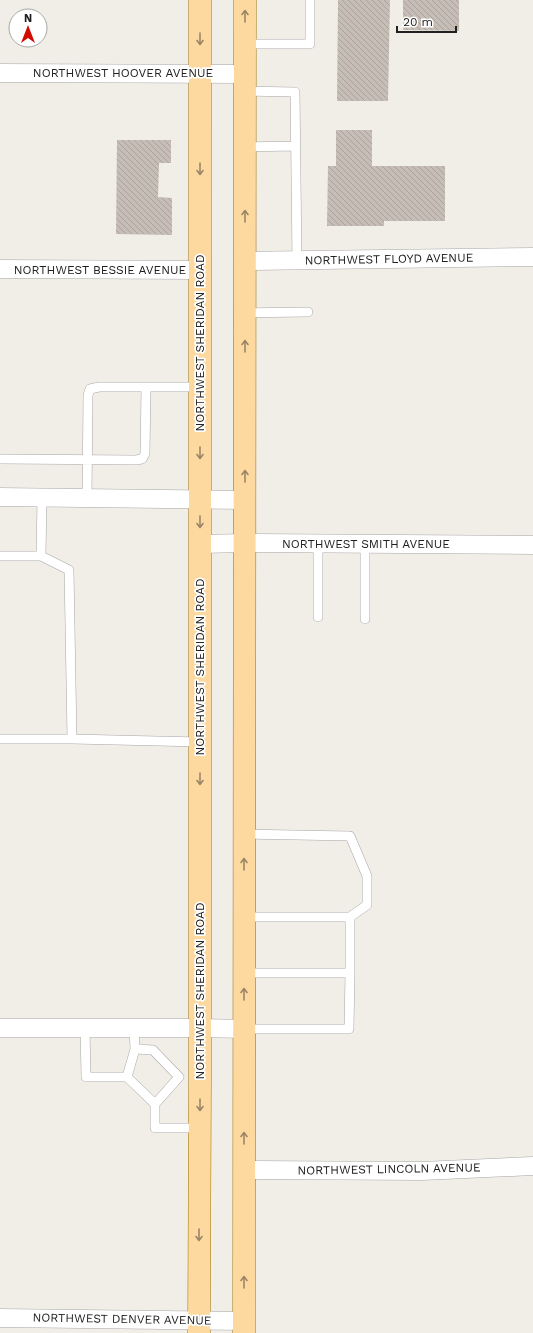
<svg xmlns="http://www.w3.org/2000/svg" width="533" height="1333" font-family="'Work Sans',sans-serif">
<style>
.building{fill:url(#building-back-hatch)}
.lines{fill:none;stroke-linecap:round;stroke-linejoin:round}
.lane-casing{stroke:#a7a7a7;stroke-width:10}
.street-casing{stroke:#a7a7a7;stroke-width:19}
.primary-casing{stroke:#9c7100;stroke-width:23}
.lane{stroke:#fff;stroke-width:9}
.street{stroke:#fff;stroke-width:18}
.primary{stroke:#fdd9a0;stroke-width:22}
.oneway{stroke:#9a8666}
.labels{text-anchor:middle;stroke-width:3.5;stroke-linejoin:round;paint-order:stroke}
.street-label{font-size:12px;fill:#202020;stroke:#fff}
</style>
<defs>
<pattern id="building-back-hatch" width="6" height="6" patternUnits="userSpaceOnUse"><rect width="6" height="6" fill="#c6beb6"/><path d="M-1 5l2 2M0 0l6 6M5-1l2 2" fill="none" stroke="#aaa39c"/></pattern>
</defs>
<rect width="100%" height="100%" fill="#f1eee7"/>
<!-- building -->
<path class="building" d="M338,0H390L388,101H337Z
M403,0H459V31L403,30Z
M336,130H372V166H445V221H384V226H327L328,166H336Z
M117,140H171V163H159L158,197L172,198V235L116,234Z"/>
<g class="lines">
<!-- lane casing -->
<g class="lane-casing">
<path id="lane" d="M245,44H310V0
M245,91L295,92L297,260
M245,147L296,146
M245,313L308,312
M0,459L136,460L142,459L145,454L146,387
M42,498L41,556L69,570L72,739L200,742
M87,498L88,395L90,389L99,387H200
M318,544V617
M365,544V619
M0,556H41
M0,739H72
M244,834L350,836L367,876V905L350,917
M244,917H350V973H244
M85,1028L86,1077H127L155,1104V1128H199
M244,1029H349L350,973
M135,1049L153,1050L179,1077L155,1104
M127,1077L135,1049L134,1028"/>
</g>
<!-- street casing -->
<g class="street-casing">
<path id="street" d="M0,73L245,74
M245,261L533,257
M0,269L200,270
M0,497L245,500
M200,544L245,543L533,545
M0,1028H200L244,1029
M244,1170L422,1171L533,1166
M0,1318L244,1321"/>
</g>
<!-- primary casing -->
<g class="primary-casing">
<path id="primary" d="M199,1333L200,1078V0
M244,1333L245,0"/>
</g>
<!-- lane -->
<use href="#lane" class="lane"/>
<!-- street -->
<use href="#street" class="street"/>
<!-- primary -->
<use href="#primary" class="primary"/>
</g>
<!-- one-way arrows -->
<defs><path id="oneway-shaft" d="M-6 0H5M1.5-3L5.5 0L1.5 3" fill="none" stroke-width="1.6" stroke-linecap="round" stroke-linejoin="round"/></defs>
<g class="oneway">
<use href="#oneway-shaft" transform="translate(245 16) rotate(-90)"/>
<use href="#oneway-shaft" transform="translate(200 39) rotate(90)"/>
<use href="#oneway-shaft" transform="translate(200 169) rotate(90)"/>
<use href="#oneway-shaft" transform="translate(245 216) rotate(-90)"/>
<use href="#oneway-shaft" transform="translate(245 346) rotate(-90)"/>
<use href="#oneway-shaft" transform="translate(200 453) rotate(90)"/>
<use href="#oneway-shaft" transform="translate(245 476) rotate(-90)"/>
<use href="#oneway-shaft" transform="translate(200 522) rotate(90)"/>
<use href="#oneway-shaft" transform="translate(200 779) rotate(90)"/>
<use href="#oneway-shaft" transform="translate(244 864) rotate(-90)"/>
<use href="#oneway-shaft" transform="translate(244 994) rotate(-90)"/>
<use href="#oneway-shaft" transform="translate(200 1105) rotate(90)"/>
<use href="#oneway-shaft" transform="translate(244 1138) rotate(-90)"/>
<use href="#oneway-shaft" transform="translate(199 1235) rotate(90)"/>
<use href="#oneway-shaft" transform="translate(244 1282) rotate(-90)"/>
</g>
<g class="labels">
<!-- street labels -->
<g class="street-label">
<text x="123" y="77">NORTHWEST HOOVER AVENUE</text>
<text transform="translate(389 259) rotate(-1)" y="4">NORTHWEST FLOYD AVENUE</text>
<text x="100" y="274">NORTHWEST BESSIE AVENUE</text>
<text transform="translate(200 343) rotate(-90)" y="4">NORTHWEST SHERIDAN ROAD</text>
<text x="366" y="548">NORTHWEST SMITH AVENUE</text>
<text transform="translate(200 667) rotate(-90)" y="4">NORTHWEST SHERIDAN ROAD</text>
<text transform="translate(200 991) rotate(-90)" y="4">NORTHWEST SHERIDAN ROAD</text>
<text transform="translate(389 1169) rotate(-1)" y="4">NORTHWEST LINCOLN AVENUE</text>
<text transform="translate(122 1319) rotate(1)" y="4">NORTHWEST DENVER AVENUE</text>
</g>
</g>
<!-- north arrow -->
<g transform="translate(28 28)"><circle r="19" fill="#ffffff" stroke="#a6a6a6"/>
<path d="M0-3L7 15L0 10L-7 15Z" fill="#d00b00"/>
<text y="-6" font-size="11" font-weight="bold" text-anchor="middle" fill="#202020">N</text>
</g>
<!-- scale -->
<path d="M397 26v6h59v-6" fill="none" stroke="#202020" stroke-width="2"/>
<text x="403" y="26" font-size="12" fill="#202020" stroke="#ffffff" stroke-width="3" paint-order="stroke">20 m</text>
</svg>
